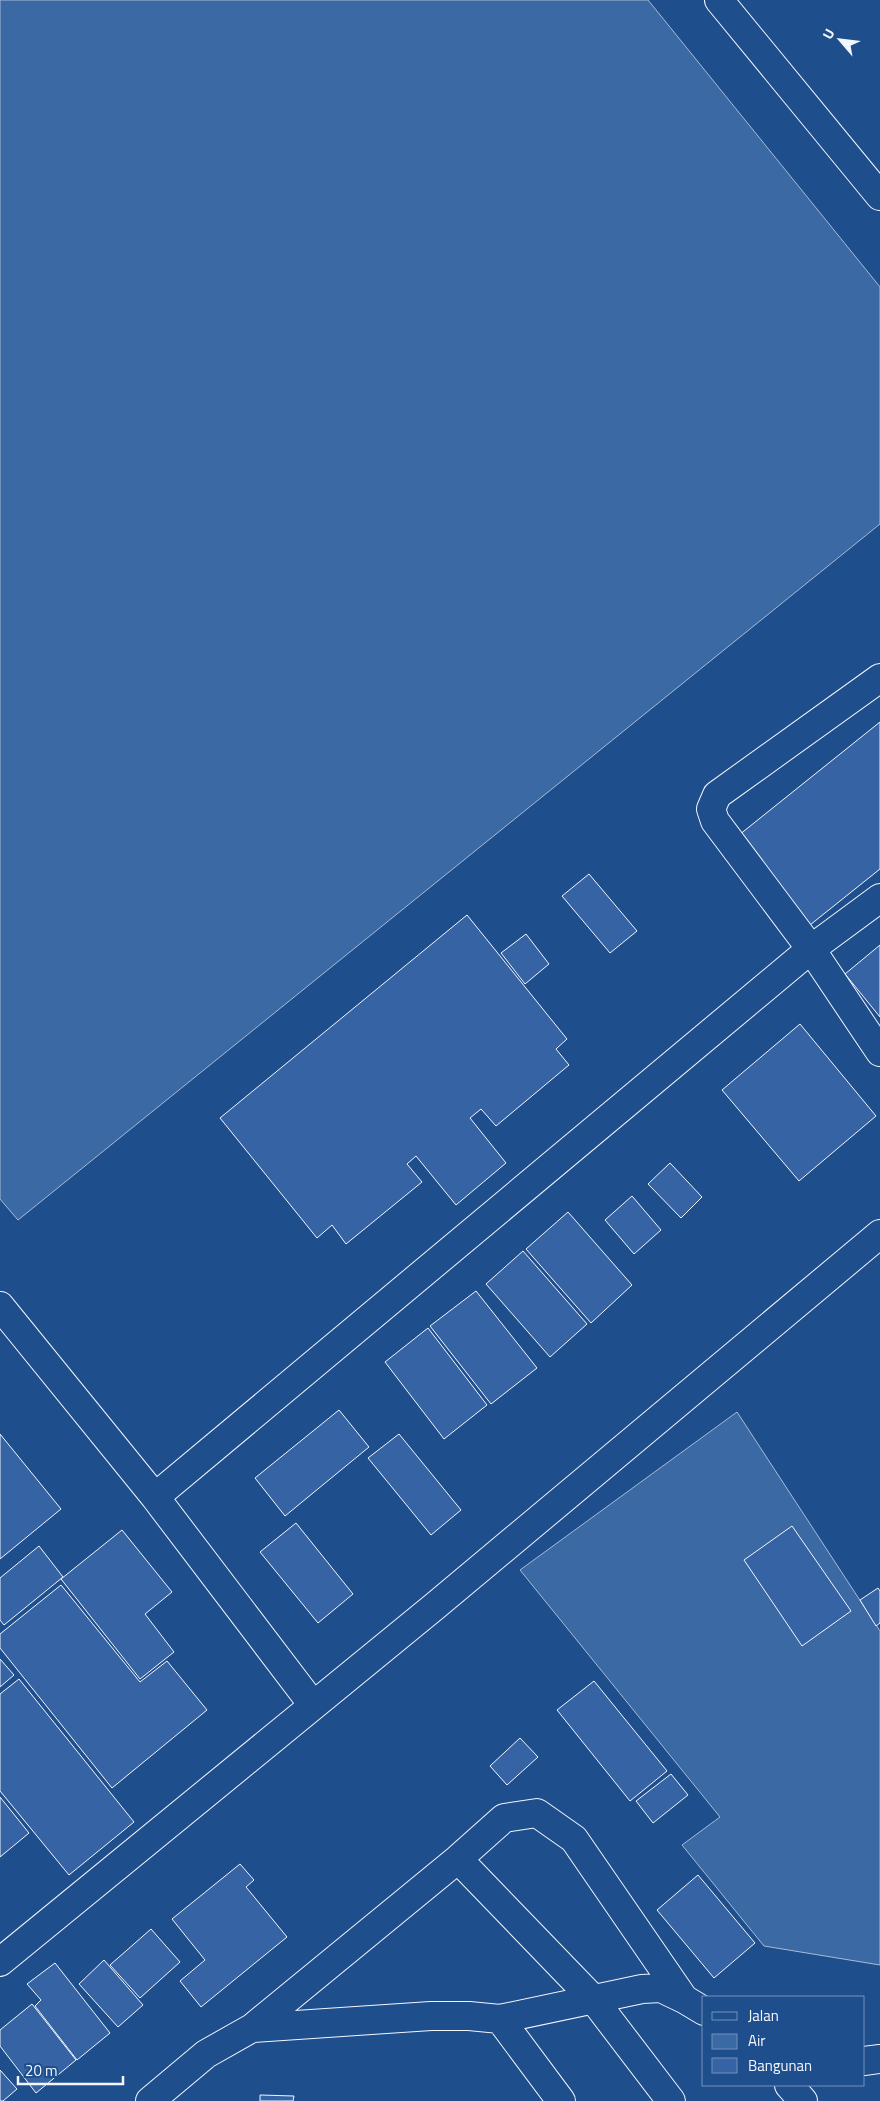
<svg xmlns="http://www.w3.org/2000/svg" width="880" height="2101" font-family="'Titillium Web',sans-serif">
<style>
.water{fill:#3b69a3;stroke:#a8bbd7}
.building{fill:#3563a3;stroke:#f2f6ff}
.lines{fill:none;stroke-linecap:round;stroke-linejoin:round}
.minor-casing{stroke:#f2f6ff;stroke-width:30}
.minor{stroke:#1f4e8c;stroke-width:28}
</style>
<rect width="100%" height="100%" fill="#1f4e8c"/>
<!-- water -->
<path class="water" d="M0,0H648L880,287V524L18,1220L0,1199Z
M737,1412L880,1631V1965L764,1946L682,1845L720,1817L520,1570Z"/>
<!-- building -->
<path class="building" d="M880,722V869L810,925L739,835Z
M589,874L637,931L610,953L562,896Z
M467,915L567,1039L556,1049L569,1065L496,1126L481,1109L470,1118L506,1163L456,1205L416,1156L407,1164L422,1182L346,1244L332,1225L317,1238L220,1118Z
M526,934L549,964L525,984L501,953Z
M880,945V1017L845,974Z
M800,1024L876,1116L799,1181L722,1090Z
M670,1163L702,1197L681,1218L648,1184Z
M632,1196L661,1230L634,1254L605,1220Z
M568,1212L632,1285L591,1323L526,1249Z
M523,1251L587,1324L550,1357L486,1284Z
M476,1291L537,1368L491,1404L430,1326Z
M428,1328L487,1405L444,1439L385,1362Z
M339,1410L369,1447L285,1516L255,1478Z
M0,1434L61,1509L0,1559Z
M399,1434L461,1510L431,1535L368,1458Z
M296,1523L353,1594L318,1623L260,1552Z
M792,1526L851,1611L802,1646L744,1560Z
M122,1530L172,1592L145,1614L174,1652L140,1679L61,1579Z
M39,1546L63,1577L4,1625L0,1620V1578Z
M61,1585L140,1682L167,1661L207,1710L112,1788L0,1648V1634Z
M878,1588L880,1591V1623L876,1626L860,1600Z
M0,1659L14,1675L0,1687Z
M19,1679L134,1822L69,1875L0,1791V1694Z
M594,1681L667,1771L630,1801L557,1710Z
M520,1738L538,1757L507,1785L490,1766Z
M671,1774L688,1795L653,1823L636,1801Z
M0,1797L29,1833L0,1857Z
M240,1864L254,1880L246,1887L287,1937L201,2007L180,1981L205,1960L172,1919Z
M698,1875L755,1943L714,1978L657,1910Z
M151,1929L180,1962L140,1998L110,1965Z
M104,1960L143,2005L118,2027L79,1984Z
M55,1963L110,2033L77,2060L35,2006L41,2000L27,1984Z
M32,2004L76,2060L36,2093L0,2046V2030Z
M0,2070L17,2089L3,2101H0Z
M260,2095L294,2096L293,2101H260Z"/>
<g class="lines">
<!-- minor casing -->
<g class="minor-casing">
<path id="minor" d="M719,0L880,196
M880,678L717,795L711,809L715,821L811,949L880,1052
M0,1306L155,1497L313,1705
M155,1497L811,949L880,898
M458,1859L594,2000L671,2101
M0,1962L435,1606L880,1234
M500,2019L561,2101
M252,2028L458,1859L504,1818L537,1813L574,1839L684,1999
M864,2061L880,2059
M789,2085L803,2101
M150,2101L206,2054L252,2028L431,2016H469L500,2019L642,1989L661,1988L684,1999L704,2011"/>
</g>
<!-- minor -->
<use href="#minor" class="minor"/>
</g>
<!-- legend -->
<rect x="702" y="1996" width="162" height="90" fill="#1f4e8c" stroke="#7391ba"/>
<rect x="712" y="2012" width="25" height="8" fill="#1f4e8c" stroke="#7391ba"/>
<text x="748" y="2021" font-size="15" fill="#f2f6ff">Jalan</text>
<rect x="712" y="2034" width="25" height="15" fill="#3b69a3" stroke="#7391ba"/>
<text x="748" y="2046" font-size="15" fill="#f2f6ff">Air</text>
<rect x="712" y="2058" width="25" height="15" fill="#3563a3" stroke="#7391ba"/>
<text x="748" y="2071" font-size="15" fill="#f2f6ff">Bangunan</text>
<!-- north arrow -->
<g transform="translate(840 40) rotate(298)" stroke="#1f4e8c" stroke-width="4" paint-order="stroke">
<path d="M0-4L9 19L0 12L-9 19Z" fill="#f2f6ff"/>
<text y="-8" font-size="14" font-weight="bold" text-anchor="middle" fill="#f2f6ff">U</text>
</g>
<!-- scale -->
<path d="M18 2076v8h105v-8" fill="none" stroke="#f2f6ff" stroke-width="2.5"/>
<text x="25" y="2076" font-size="15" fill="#f2f6ff" stroke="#1f4e8c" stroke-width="4" paint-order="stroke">20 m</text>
</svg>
